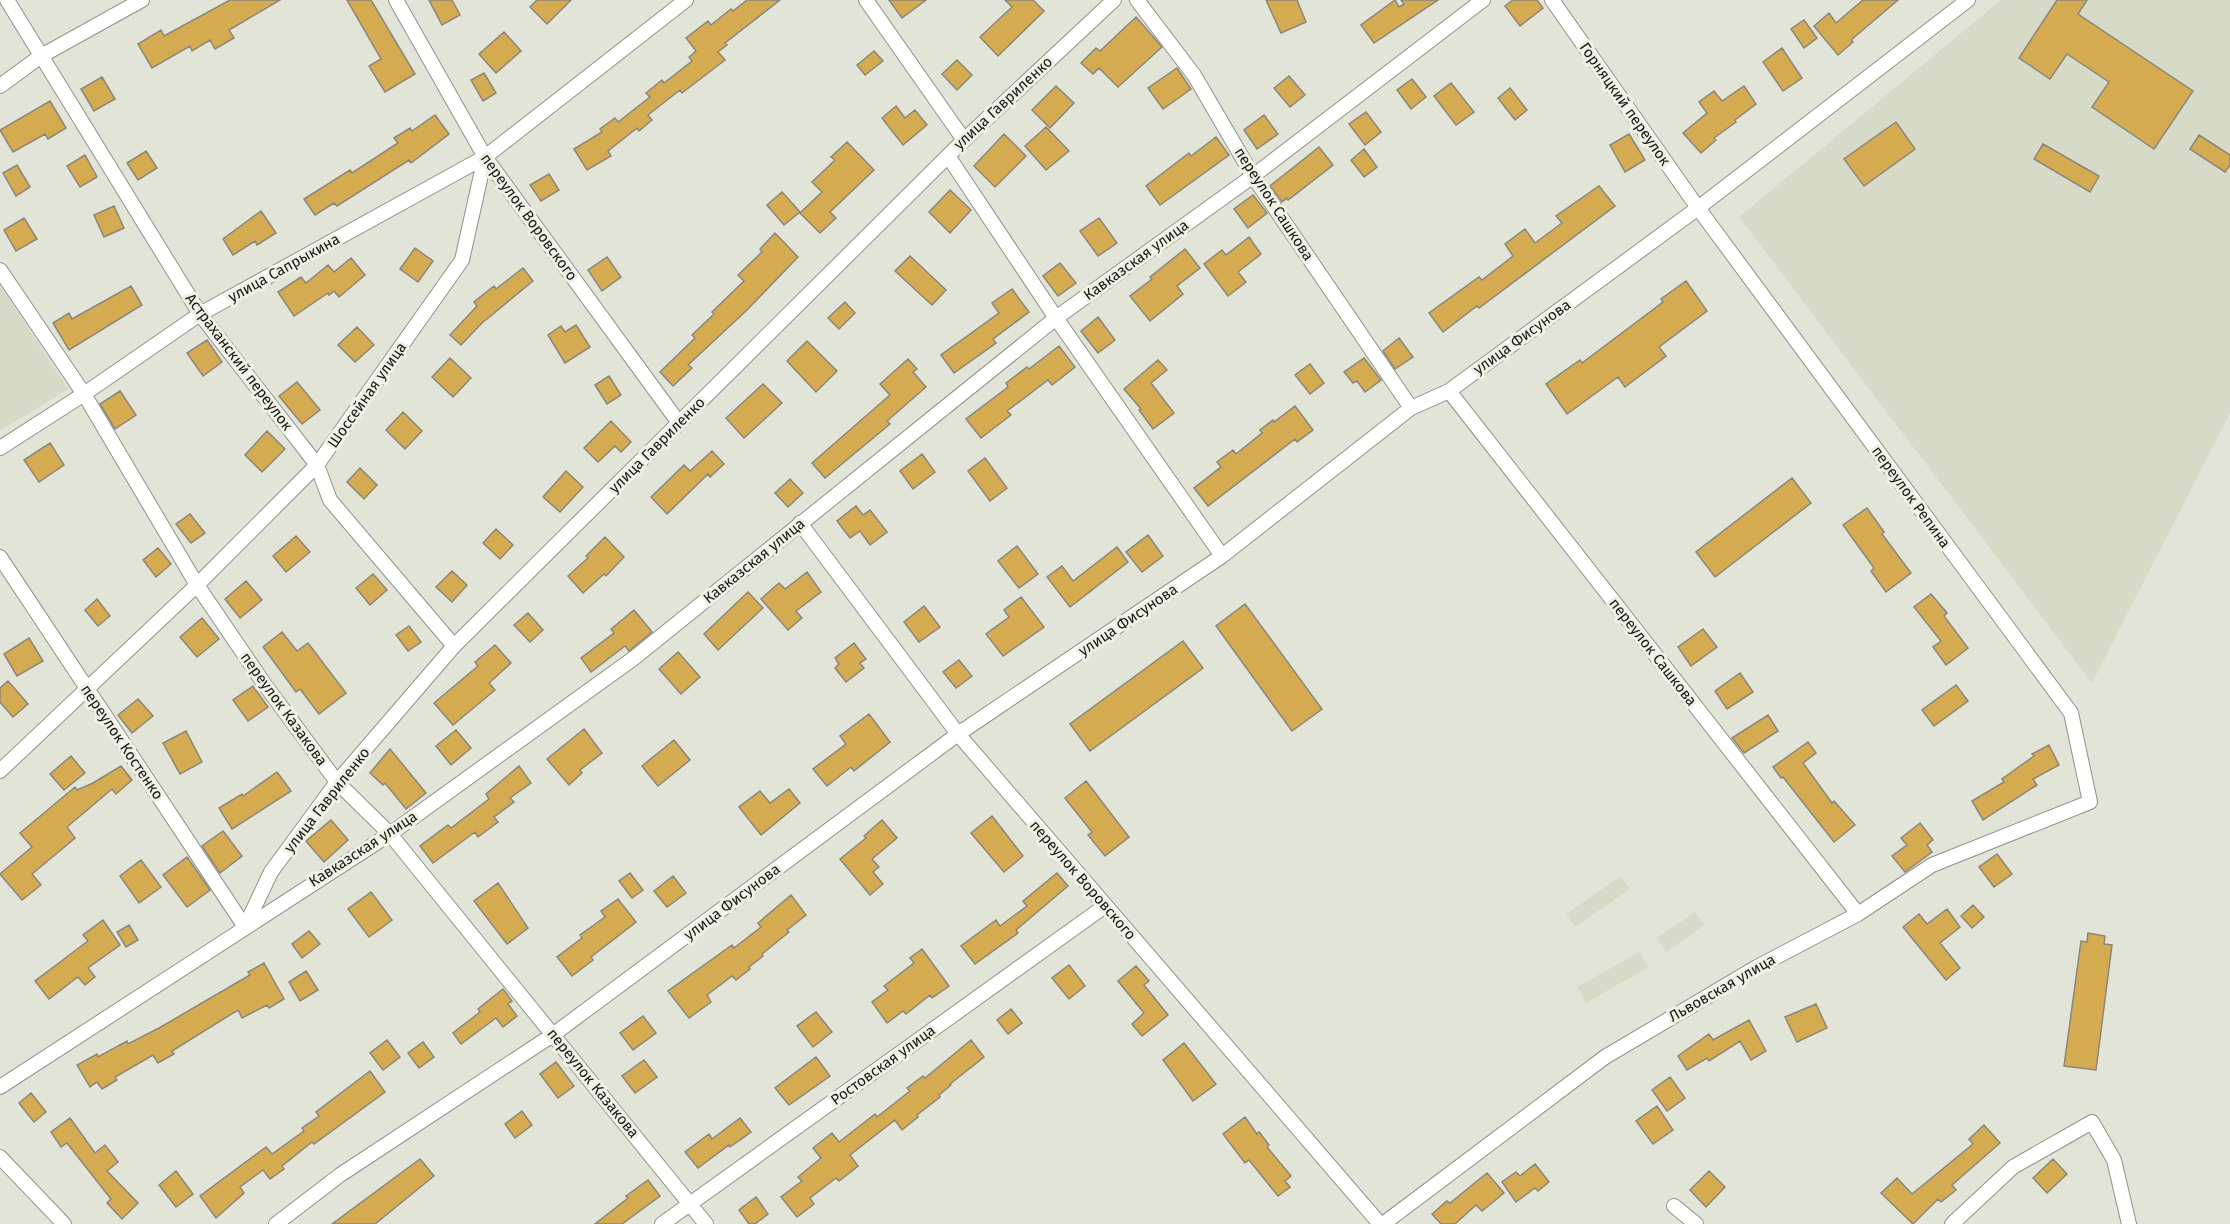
<svg xmlns="http://www.w3.org/2000/svg" width="2230" height="1224" font-family="'Fira Sans',sans-serif">
<style>
.built{fill:#d7dac6}
.building{fill:#d4ab51;stroke:#8b867b;stroke-width:1.5}
.lines{fill:none;stroke-linecap:round;stroke-linejoin:round}
.minor-casing{stroke:#919287;stroke-width:16}
.minor{stroke:#fff;stroke-width:14}
.labels{text-anchor:middle;stroke-width:6;stroke-linejoin:round;paint-order:stroke}
.street-label{font-size:15px;fill:#171813;stroke:#eff1e5}
</style>
<rect width="100%" height="100%" fill="#e2e4d8"/>
<!-- built -->
<path class="built" d="M2001,0H2230V413L2092,683L1739,217Z
M0,285L68,389L0,431Z
M1621,876L1630,889L1575,927L1566,914Z
M1695,912L1705,925L1666,952L1657,938Z
M1640,952L1648,967L1586,1003L1577,987Z"/>
<!-- building -->
<path class="building" d="M230,0H280L229,30L234,38L215,49L210,40L192,51L190,46L152,68L138,44L161,30L164,36Z
M347,0H371L415,74L385,92L369,66L381,59Z
M429,0H452L460,15L442,25Z
M537,0H571L547,24L530,7Z
M747,0H780L725,43L727,45L718,52L725,60L682,93L680,90L648,115L652,120L639,131L637,128L608,151L611,156L587,170L574,149L602,132L600,129L615,118L618,122L650,97L646,93L662,80L664,83L692,61L689,57L696,51L686,38L708,21L711,25L731,9L733,11Z
M889,0H926L902,18Z
M1005,0H1033L1044,11L998,56L980,37L1012,7Z
M1266,0H1297L1306,22L1281,33Z
M1395,0L1399,7L1404,4L1401,0H1438L1374,43L1361,25Z
M1513,0H1537L1543,8L1520,26L1505,6Z
M1863,0H1898L1851,40L1853,42L1838,55L1814,26L1829,13L1836,23Z
M2057,0H2087L2078,14L2193,91L2154,149L2092,107L2109,82L2067,54L2050,79L2019,58Z
M1136,17L1162,47L1118,87L1099,68L1093,74L1081,63L1096,48L1100,51Z
M1804,20L1817,38L1804,48L1791,29Z
M504,32L521,51L496,73L479,54Z
M1782,48L1802,78L1783,91L1763,62Z
M874,51L883,61L865,75L857,65Z
M957,60L972,75L957,90L942,74Z
M1177,68L1191,89L1163,109L1148,88Z
M484,73L496,93L483,101L471,80Z
M1289,76L1305,95L1290,107L1274,88Z
M102,77L115,99L94,111L81,89Z
M1412,79L1426,97L1411,109L1397,90Z
M1451,83L1474,112L1456,125L1434,96Z
M1056,86L1074,103L1050,128L1032,110Z
M1744,86L1756,104L1735,120L1736,122L1714,138L1716,140L1701,153L1683,133L1707,113L1699,102L1714,91L1722,101Z
M1510,88L1527,110L1515,120L1498,98Z
M50,101L66,128L48,139L45,134L13,152L0,130Z
M896,106L905,118L915,110L927,125L903,145L882,118Z
M1366,112L1381,132L1365,145L1349,124Z
M435,115L449,134L411,163L409,160L337,206L334,203L315,215L304,199L350,170L352,173L398,143L394,138L410,128L412,131Z
M1264,115L1278,134L1257,149L1244,130Z
M1896,122L1915,149L1864,186L1844,159Z
M1046,127L1069,151L1046,170L1025,146Z
M1004,134L1026,156L995,187L974,166Z
M1629,134L1645,160L1625,172L1610,145Z
M2199,135L2230,155V165L2225,172L2190,149Z
M1216,137L1229,155L1160,205L1146,186L1189,153L1191,156Z
M847,142L874,170L830,212L836,218L820,233L800,213L822,192L812,182L835,160L831,157Z
M2043,144L2099,176L2090,192L2034,159Z
M1319,147L1333,165L1288,200L1287,198L1282,202L1270,186Z
M1364,149L1377,167L1364,177L1351,160Z
M146,151L157,168L138,180L127,163Z
M85,155L97,177L80,187L67,166Z
M17,165L30,187L16,196L3,173Z
M549,174L559,190L541,201L530,185Z
M1599,186L1615,206L1479,308L1477,306L1443,332L1429,313L1479,277L1482,280L1513,256L1505,244L1525,229L1535,243L1562,223L1556,216Z
M950,190L971,210L950,233L929,212Z
M782,192L800,212L784,225L767,205Z
M1253,195L1267,213L1248,228L1234,209Z
M114,206L124,228L104,237L94,215Z
M261,211L276,233L257,245L255,241L233,255L223,239Z
M24,218L37,239L16,251L4,230Z
M1099,218L1117,243L1098,256L1080,231Z
M775,233L798,257L746,311L688,365L692,368L673,386L660,372L695,338L692,335L714,314L712,312L744,281L738,275L762,252L760,249Z
M1249,237L1261,254L1238,272L1246,282L1228,296L1204,264L1222,250L1226,255Z
M415,248L433,261L418,282L400,269Z
M1185,249L1200,268L1177,286L1183,294L1150,321L1130,296L1152,279L1150,277Z
M910,256L946,290L932,305L895,271Z
M607,257L621,277L602,291L588,270Z
M351,258L365,275L339,297L334,291L329,295L328,293L294,316L278,292L301,277L306,283L328,265L334,272Z
M1060,263L1076,283L1058,296L1043,276Z
M523,268L533,281L482,323L461,345L450,335L477,306L474,302L494,286L496,289Z
M1686,281L1707,311L1659,347L1666,356L1625,387L1618,377L1567,414L1546,384L1580,360L1582,363L1663,302L1661,299Z
M131,286L142,305L69,350L53,323L69,313L72,319Z
M1012,289L1029,312L993,339L996,343L954,373L941,355L999,313L992,303Z
M845,302L855,313L839,329L828,318Z
M1098,317L1115,340L1098,353L1081,331Z
M576,325L590,347L565,363L548,335L561,326L565,332Z
M357,327L374,345L355,362L338,345Z
M1399,338L1413,357L1395,369L1383,351Z
M207,340L222,362L203,376L187,353Z
M807,341L837,371L816,392L787,361Z
M1059,346L1075,367L1052,385L1048,380L1007,411L1011,415L981,438L966,419L1008,387L1006,383L1027,367L1029,369Z
M450,358L471,378L453,397L432,377Z
M1364,358L1381,380L1365,392L1357,381L1353,383L1344,372Z
M908,359L917,369L913,372L926,387L887,421L890,424L825,478L812,463L890,395L880,384Z
M1158,360L1167,370L1151,383L1174,413L1153,429L1139,410L1141,409L1124,389Z
M1310,364L1324,383L1310,394L1295,375Z
M609,376L621,395L607,404L595,385Z
M297,382L320,410L302,424L279,396Z
M763,384L782,403L744,438L726,418Z
M120,391L136,415L115,429L100,404Z
M1295,406L1313,430L1297,442L1295,439L1208,506L1194,488L1221,467L1217,462L1233,450L1236,454L1262,433L1260,430L1273,420L1274,422Z
M403,412L422,431L405,449L386,430Z
M611,421L631,442L621,452L615,446L598,462L584,448Z
M267,431L285,449L262,472L245,455Z
M50,443L64,465L39,482L24,460Z
M712,451L724,464L710,477L708,474L667,514L651,497L684,465L690,471Z
M922,454L935,472L913,489L900,471Z
M985,458L1007,488L990,501L968,471Z
M360,468L377,485L364,499L347,482Z
M566,471L583,487L560,512L543,497Z
M1792,478L1811,503L1715,577L1696,552Z
M790,479L803,493L788,507L775,493Z
M856,506L863,515L870,510L887,532L870,545L860,531L850,538L837,521Z
M1867,508L1884,532L1882,534L1911,573L1886,592L1871,571L1874,568L1843,525Z
M190,514L205,533L191,543L176,524Z
M496,529L513,545L500,559L483,543Z
M1148,535L1163,556L1142,572L1126,552Z
M296,536L310,552L286,572L273,556Z
M605,537L624,557L606,576L604,574L583,593L568,576L588,558L586,556Z
M1017,546L1038,574L1019,588L998,561Z
M1117,547L1128,562L1070,607L1047,577L1062,566L1073,581Z
M158,548L171,564L156,577L143,560Z
M452,571L467,585L452,602L436,587Z
M807,572L821,592L796,611L802,618L788,630L761,599L779,583L785,589Z
M373,574L387,590L370,605L356,588Z
M246,581L262,600L240,618L225,599Z
M748,592L763,608L718,650L704,634Z
M1931,594L1947,613L1944,616L1968,648L1946,665L1933,647L1941,641L1914,607Z
M1021,597L1044,627L1003,656L986,634L1009,617L1004,610Z
M97,599L110,616L98,626L85,610Z
M1245,604L1322,709L1292,731L1216,626Z
M924,606L940,627L919,642L904,622Z
M634,610L652,632L629,651L625,646L591,672L581,658L614,633L611,629Z
M528,613L543,630L530,642L514,625Z
M202,618L219,639L197,657L180,637Z
M409,626L421,642L408,651L396,635Z
M1703,629L1717,647L1691,666L1678,647Z
M282,632L297,651L308,643L346,693L319,714L300,689L296,692L263,647Z
M29,638L43,661L17,676L4,654Z
M1183,641L1203,668L1090,751L1070,724Z
M854,643L866,659L860,663L864,668L846,682L835,668L839,664L835,658Z
M495,645L511,663L489,683L495,690L453,725L434,703L478,666L475,662Z
M678,652L700,677L681,694L659,669Z
M959,660L972,676L956,688L943,672Z
M1740,673L1753,692L1727,709L1715,691Z
M8,681L28,704L13,717L0,702V688Z
M1956,685L1968,701L1934,726L1922,710Z
M253,686L268,707L248,721L233,700Z
M138,699L153,716L132,733L118,715Z
M869,714L890,742L854,771L851,767L827,786L813,769L846,744L840,736Z
M1768,715L1778,731L1744,753L1732,738Z
M584,729L602,753L580,770L582,773L569,785L547,759Z
M456,730L471,748L451,765L436,746Z
M186,731L202,762L180,774L163,743Z
M674,740L690,760L658,786L642,766Z
M1808,742L1816,753L1803,763L1832,803L1834,801L1855,825L1834,842L1783,777L1781,778L1773,767Z
M2049,745L2059,765L2033,779L2037,785L1983,820L1972,801L2004,782L2002,779L2034,756L2032,754Z
M390,749L426,793L406,809L385,783L383,785L370,773Z
M71,756L85,773L64,790L50,774Z
M121,766L132,780L116,794L112,789L67,827L75,838L32,874L41,885L22,900L0,874L32,847L20,833L75,787L77,790L93,783Z
M519,766L531,783L510,798L514,802L494,817L498,822L478,837L475,832L433,863L420,846L448,825L451,828L489,799L486,794Z
M277,772L291,791L232,829L219,808L242,794L243,796Z
M1086,781L1129,837L1105,856L1088,835L1092,832L1065,798Z
M789,789L800,803L761,835L739,807L760,791L770,803Z
M992,816L1023,856L1004,872L971,833Z
M331,820L348,840L324,862L306,841Z
M882,820L897,838L872,859L879,867L873,872L883,884L870,895L840,859L866,838L864,836Z
M1920,823L1933,840L1927,845L1932,852L1905,872L1892,856L1907,845L1901,838Z
M223,831L242,856L220,873L202,846Z
M1997,854L2012,874L1994,887L1979,867Z
M187,857L210,890L187,907L163,875Z
M141,860L161,887L139,903L120,876Z
M630,873L643,890L632,898L619,881Z
M1057,873L1068,886L1016,930L1018,933L975,964L961,946L996,920L1000,926L1027,906L1023,901Z
M673,876L686,893L667,907L654,891Z
M498,883L528,928L507,944L474,901Z
M371,892L392,920L369,937L348,909Z
M791,895L806,915L787,930L789,932L762,954L763,956L749,967L750,969L736,980L732,976L707,995L711,1002L689,1018L668,991L732,945L734,948L761,927L758,923Z
M618,899L636,922L591,957L593,960L572,976L557,957L582,938L580,935L605,917L601,911Z
M1973,905L1984,917L1972,928L1961,916Z
M1947,909L1960,927L1940,943L1960,968L1946,980L1903,927L1919,914L1927,924Z
M103,920L120,945L88,968L95,977L85,985L78,977L49,999L35,981L88,941L83,935Z
M129,925L138,940L126,947L117,932Z
M309,931L320,944L302,958L292,944Z
M2088,933L2105,936L2104,944L2112,945L2096,1070L2064,1066L2081,941L2087,942Z
M922,949L949,986L932,998L930,995L906,1014L903,1011L887,1023L872,1002L888,990L884,986L914,963L910,958Z
M264,963L284,999L269,1008L267,1005L242,1018L238,1010L172,1051L174,1054L158,1063L153,1055L115,1077L117,1080L102,1089L97,1082L90,1087L77,1065L97,1054L98,1057L127,1041L128,1044L159,1028L250,975L248,972Z
M1069,965L1085,986L1069,999L1052,978Z
M1136,966L1149,981L1144,985L1168,1015L1142,1036L1132,1024L1144,1013L1118,981Z
M306,971L318,990L300,1001L289,982Z
M503,989L512,1001L508,1004L517,1016L503,1027L496,1018L461,1044L453,1033L480,1012L478,1009Z
M1816,1004L1827,1028L1797,1042L1785,1017Z
M1011,1009L1022,1023L1008,1034L997,1020Z
M816,1012L832,1032L813,1047L797,1026Z
M643,1016L656,1033L633,1050L620,1033Z
M1749,1020L1766,1051L1751,1060L1740,1041L1709,1061L1707,1058L1687,1070L1678,1056L1709,1034L1713,1040Z
M387,1040L400,1057L383,1070L370,1053Z
M971,1040L984,1057L950,1084L951,1085L939,1095L940,1097L917,1115L918,1117L902,1130L895,1120L850,1155L858,1166L839,1181L836,1178L810,1198L814,1204L797,1217L781,1197L802,1181L798,1177L821,1158L813,1148L832,1133L839,1142L875,1114L877,1117L910,1091L907,1088L923,1076L925,1078Z
M423,1042L434,1057L419,1068L408,1053Z
M1184,1043L1216,1084L1193,1101L1163,1060Z
M816,1057L830,1076L789,1105L775,1088Z
M644,1060L657,1077L635,1093L622,1076Z
M556,1062L574,1086L558,1098L540,1074Z
M370,1071L385,1092L314,1144L312,1142L282,1166L284,1169L270,1179L263,1170L240,1187L244,1193L216,1218L200,1196L266,1147L272,1154L304,1131L302,1128L319,1116L316,1112Z
M1670,1077L1685,1098L1667,1111L1652,1090Z
M31,1093L46,1112L34,1122L19,1103Z
M1657,1106L1673,1130L1653,1144L1636,1121Z
M522,1111L532,1125L515,1138L505,1124Z
M1245,1117L1257,1134L1259,1132L1269,1145L1267,1147L1291,1176L1285,1181L1290,1187L1278,1196L1249,1160L1245,1163L1223,1134Z
M70,1118L95,1153L105,1145L118,1162L107,1171L138,1203L122,1219L107,1203L111,1199L67,1143L61,1147L51,1132Z
M740,1118L751,1132L730,1147L729,1145L698,1168L685,1152L709,1134L712,1139Z
M1984,1125L2000,1143L1952,1185L1956,1190L1941,1202L1938,1199L1913,1224L1881,1193L1897,1178L1912,1194L1973,1144L1969,1139Z
M420,1159L434,1176L375,1224H332Z
M2053,1159L2067,1174L2047,1193L2033,1178Z
M1535,1164L1549,1182L1538,1191L1535,1188L1516,1202L1502,1182L1516,1172L1520,1176Z
M176,1171L193,1194L176,1207L159,1185Z
M1709,1171L1725,1187L1706,1207L1690,1190Z
M1487,1173L1504,1193L1482,1211L1476,1205L1455,1224H1441L1432,1214L1447,1201L1450,1203Z
M648,1180L660,1196L622,1224H595L628,1198L626,1196Z
M756,1197L768,1214L755,1224H749L739,1210Z"/>
<g class="lines">
<!-- minor casing -->
<g class="minor-casing">
<path id="minor" d="M7,0L200,314L317,465L330,500L454,646
M396,0L485,157L679,423
M866,0L964,140
M1137,0L1194,75L1253,176L1411,408
M0,86L41,56L142,0
M948,156L1056,318L1222,556
M0,270L84,394L197,585L265,685L337,782L390,834L706,1224
M1449,391L1858,914
M0,448L84,394L200,314L485,157L686,0
M800,523L958,734L1380,1224
M0,557L245,927
M0,771L197,585L317,465L462,260L485,157
M245,927L271,872L337,782L454,646L964,140L1114,0
M0,1087L390,834L634,658L1056,318L1253,176L1483,0
M0,1157L64,1224
M1674,1206L1696,1224
M276,1224L340,1175L554,1034L958,734L1222,556L1411,408L1449,391L1698,208L1968,0
M662,1224L1105,906
M1383,1224L1605,1057L1757,967L1858,914L1932,865L2090,802L2071,713L1698,208L1552,0
M1952,1224L2013,1167L2092,1122L2114,1160L2129,1224"/>
</g>
<!-- minor -->
<use href="#minor" class="minor"/>
</g>
<g class="labels">
<!-- street labels -->
<g class="street-label">
<text transform="translate(1003 103) rotate(-43)" y="5">улица Гавриленко</text>
<text transform="translate(1625 104) rotate(55)" y="5">Горняцкий переулок</text>
<text transform="translate(1274 204) rotate(57)" y="5">переулок Сашкова</text>
<text transform="translate(529 217) rotate(54)" y="5">переулок Воровского</text>
<text transform="translate(1136 260) rotate(-36)" y="5">Кавказская улица</text>
<text transform="translate(284 268) rotate(-29)" y="5">улица Сапрыкина</text>
<text transform="translate(1522 337) rotate(-36)" y="5">улица Фисунова</text>
<text transform="translate(239 362) rotate(53)" y="5">Астраханский переулок</text>
<text transform="translate(367 395) rotate(-55)" y="5">Шоссейная улица</text>
<text transform="translate(657 445) rotate(-45)" y="5">улица Гавриленко</text>
<text transform="translate(1911 497) rotate(54)" y="5">переулок Репина</text>
<text transform="translate(754 561) rotate(-39)" y="5">Кавказская улица</text>
<text transform="translate(1128 620) rotate(-34)" y="5">улица Фисунова</text>
<text transform="translate(1653 652) rotate(52)" y="5">переулок Сашкова</text>
<text transform="translate(284 709) rotate(54)" y="5">переулок Казакова</text>
<text transform="translate(122 742) rotate(56)" y="5">переулок Костенко</text>
<text transform="translate(327 800) rotate(-52)" y="5">улица Гавриленко</text>
<text transform="translate(363 849) rotate(-33)" y="5">Кавказская улица</text>
<text transform="translate(1083 880) rotate(49)" y="5">переулок Воровского</text>
<text transform="translate(732 902) rotate(-37)" y="5">улица Фисунова</text>
<text transform="translate(1722 988) rotate(-30)" y="5">Львовская улица</text>
<text transform="translate(883 1065) rotate(-36)" y="5">Ростовская улица</text>
<text transform="translate(593 1083) rotate(51)" y="5">переулок Казакова</text>
</g>
</g>
</svg>
